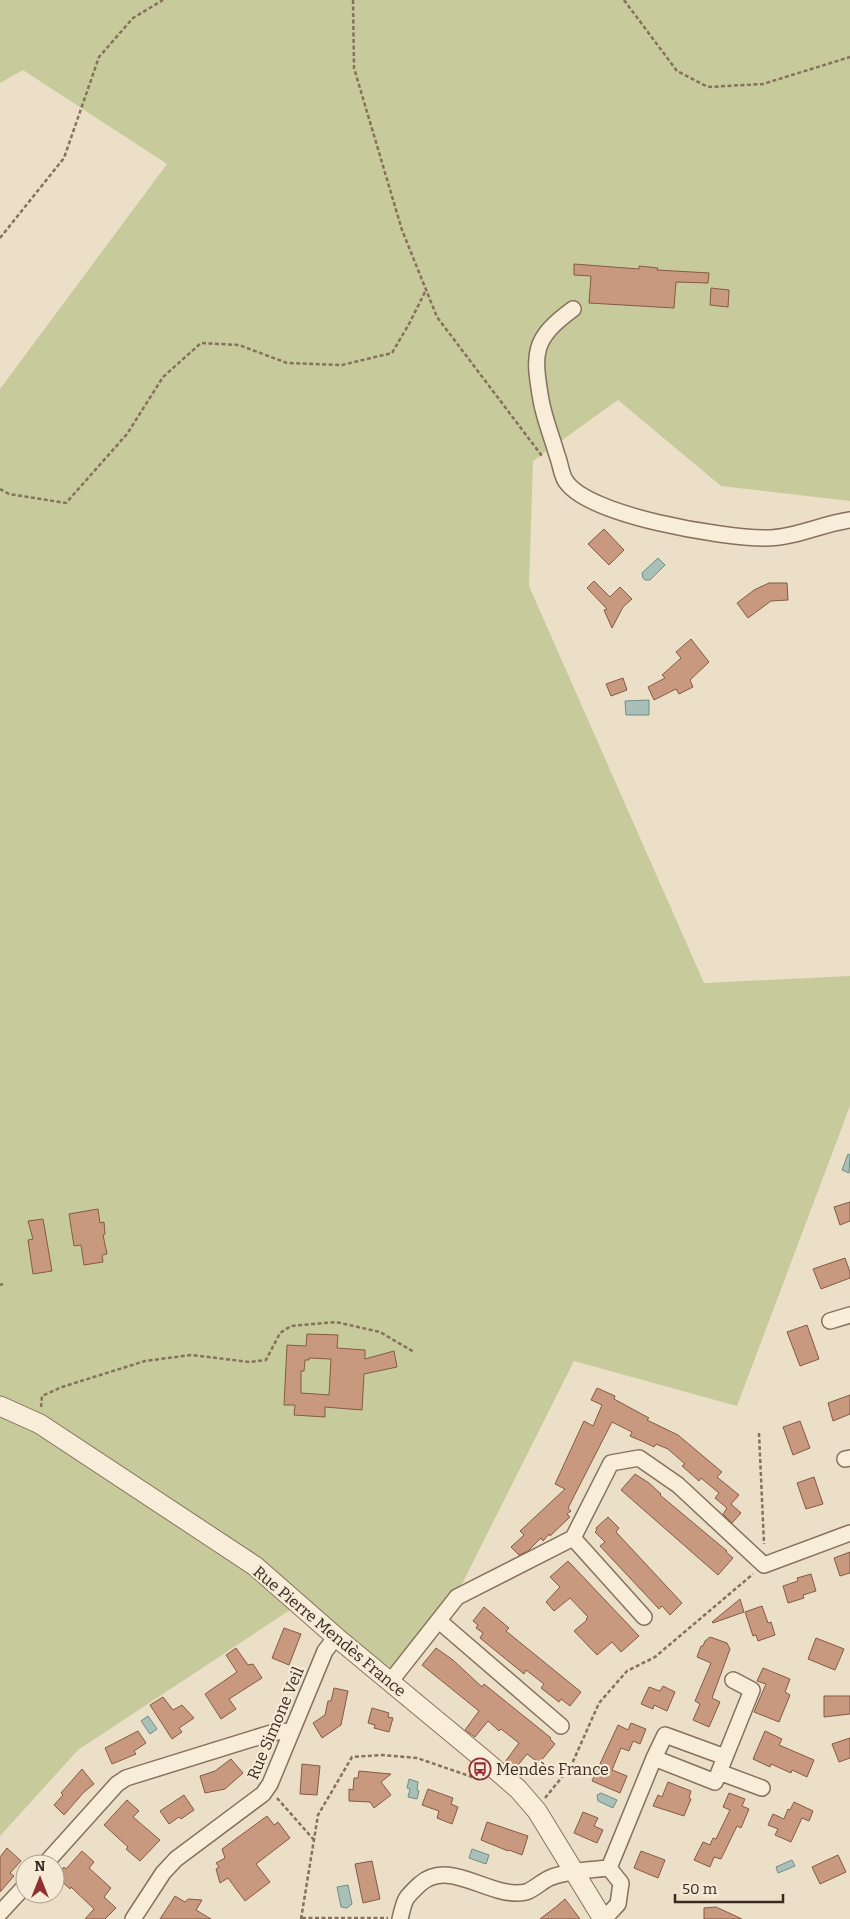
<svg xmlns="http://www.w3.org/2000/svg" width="850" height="1919" font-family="Bitter,serif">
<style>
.green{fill:#c7ca9b}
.water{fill:#a8c0b8;stroke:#6f8e85}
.building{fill:#c8997e;stroke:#855a44;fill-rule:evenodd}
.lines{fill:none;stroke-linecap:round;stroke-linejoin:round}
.minor-casing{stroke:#87715d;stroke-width:18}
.tertiary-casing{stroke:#87715d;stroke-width:21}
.path{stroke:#87715d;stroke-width:2.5;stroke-dasharray:4 2.5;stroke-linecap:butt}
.minor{stroke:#f7edd9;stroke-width:15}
.tertiary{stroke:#f7edd9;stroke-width:19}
.labels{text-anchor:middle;stroke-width:4.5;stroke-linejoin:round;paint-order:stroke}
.street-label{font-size:16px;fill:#382a20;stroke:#f4ead6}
.poi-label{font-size:16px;fill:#382a20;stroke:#f4ead6;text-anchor:start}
</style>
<rect width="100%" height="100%" fill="#ecdfc7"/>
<!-- green -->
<path class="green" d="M0,0H850V501L721,486L618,400L533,461L529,586L704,983L850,976V1106L737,1406L574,1361L463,1582L391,1668L293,1608L78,1750L0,1836V389L167,164L23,70L0,83Z"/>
<!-- water -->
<path class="water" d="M658,558L665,565L650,580H645L643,578L642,573Z
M649,700V715H626L625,701Z
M848,1154L850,1155L849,1173L842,1170Z
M148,1716L157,1729L150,1734L141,1721Z
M409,1779L418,1782L417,1790L419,1791L417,1799L408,1797L410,1789L407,1788Z
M601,1793L617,1800L613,1808L598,1801L597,1795Z
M472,1849L489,1855L486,1864L469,1858Z
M792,1860L795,1866L778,1873L776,1867Z
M348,1885L352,1904L347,1908L341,1907L337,1887Z"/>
<!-- building -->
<path class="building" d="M574,264L639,269V266L658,268L657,270L709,273L708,283L676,282L674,308L589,303L591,276L574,275Z
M711,288L729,290L728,307L710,305Z
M604,529L624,550L609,565L588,544Z
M594,581L610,597L620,587L632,599L623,607L612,628L604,610L607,609L587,588Z
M769,583H787L788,600L771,601L748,618L737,603L754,590Z
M691,639L709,662L690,680L693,687L679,694L676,689L654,700L648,687L665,678L662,675L681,658L676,652Z
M623,678L627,690L611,696L606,684Z
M850,1202V1221L840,1225L834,1207Z
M98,1209L100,1223L104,1222L105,1234L103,1235L107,1254L102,1255L103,1262L84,1265L81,1245L74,1246L69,1214Z
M43,1219L52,1271L33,1274L28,1240L33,1239L28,1221Z
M845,1258L850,1272V1278L821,1289L813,1269Z
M807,1325L819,1359L800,1366L787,1332Z
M307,1334L338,1335L337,1348L365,1350V1359L394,1351L397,1367L364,1374L362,1410L325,1407V1417L294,1415L295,1405H284L287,1345L306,1346ZM309,1358L331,1359L329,1395L301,1393V1371H304L305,1360H309Z
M597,1388L615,1396L614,1399L649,1418L647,1420L678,1435L722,1472L717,1477L739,1495L731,1504L741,1513L732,1523L723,1514L727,1508L715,1498L719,1493L701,1478L699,1481L682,1466L685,1464L668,1449L656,1444L654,1447L644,1442L630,1436L632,1432L612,1422L568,1508L571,1511L567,1514L570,1517L550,1536L549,1534L543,1541L541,1538L528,1551L519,1555L511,1547L524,1535L520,1531L565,1489L555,1484L584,1421L593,1426L602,1405L591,1400Z
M850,1395V1414L833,1421L828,1403Z
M800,1421L810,1448L793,1455L783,1427Z
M635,1474L649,1483L661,1494L660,1495L727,1551L726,1552L733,1558L718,1575L621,1490Z
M814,1477L823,1504L806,1509L797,1483Z
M608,1517L619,1528L616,1532L682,1603L670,1615L662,1606L659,1609L600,1546L605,1542L595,1532L597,1530L596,1528Z
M850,1552V1573L840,1576L834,1558Z
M568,1561L639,1636L621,1652L612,1642L597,1655L574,1631L587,1620L586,1619L588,1617L570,1598L554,1611L546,1602L560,1587L550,1577Z
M811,1574L816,1591L803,1595L804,1598L788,1603L783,1586L798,1581L797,1578Z
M740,1599L744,1612L713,1623L712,1622Z
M762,1606L768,1623L771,1622L775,1635L758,1641L756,1635L753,1636L745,1612Z
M484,1607L509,1628L506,1631L581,1692L570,1706L561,1699L559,1702L541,1688L544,1684L526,1670L524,1674L480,1638L483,1633L476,1628L478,1625L473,1621Z
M284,1628L301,1634L289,1665L272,1658Z
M710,1637L727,1643L730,1649L712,1698L720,1702L709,1727L693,1720L700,1704L695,1701L711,1663L697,1657L701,1646H703L705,1641Z
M816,1638L844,1649L835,1670L808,1659Z
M236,1648L248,1665L253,1664L262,1678L229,1699L236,1709L221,1719L205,1694L237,1672L226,1655Z
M436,1648L453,1660L482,1687L484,1684L551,1738L550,1739L555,1744L539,1763L527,1754L514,1770L505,1762L519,1743L501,1729L499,1731L488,1721L475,1737L465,1730L479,1711L422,1665Z
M763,1668L790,1679L785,1692L790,1695L779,1722L754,1712L766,1684L757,1681Z
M663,1686L675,1692L667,1711L654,1705L653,1709L641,1704L649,1687L660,1691Z
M334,1688L348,1691L341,1725L322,1738L313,1723L325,1715L328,1701H331Z
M824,1696H850V1714L824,1717Z
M163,1697L173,1710L182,1705L194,1718L179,1728L182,1732L172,1739L150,1705Z
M372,1708L389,1713L388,1717L393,1718L389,1732L374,1728L375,1725L368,1723Z
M631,1723L646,1729L640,1744L633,1741L629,1751L621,1748L612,1770L627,1776L620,1793L592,1781L618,1725L628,1730Z
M138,1731L146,1743L134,1751L136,1754L112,1764L105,1748Z
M765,1731L782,1739L779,1745L814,1760L807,1777L792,1770L791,1773L771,1764L770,1767L753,1759Z
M850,1738V1758L839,1762L832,1744Z
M231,1759L243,1773L225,1789L205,1793L200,1776L215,1771Z
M302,1764L320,1766L317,1795L300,1794Z
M82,1769L94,1784L84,1792L64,1815L54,1805L63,1795L61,1793Z
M359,1771L391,1774L381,1782L391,1795L374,1808L370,1802L349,1801V1789L353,1790L354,1778H358Z
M668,1782L691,1791L689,1798L691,1799L684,1816L653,1806L658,1795L662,1797Z
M428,1789L453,1798L451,1804L458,1807L452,1824L437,1818L439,1811L422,1805Z
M729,1793L745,1799L742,1806L749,1809L741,1828L737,1826L721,1859L714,1857L710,1867L694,1860L703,1842L710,1845L713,1838L716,1839L730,1810L723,1807Z
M184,1795L194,1810L181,1819L179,1817L169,1824L160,1811Z
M127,1800L139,1811L133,1817L160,1840L140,1861L126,1849L128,1847L104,1825Z
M794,1802L813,1811L809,1821L802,1818L791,1842L775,1835L778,1829L768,1825L773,1814L784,1819L788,1809L790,1810Z
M583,1812L598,1818L594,1826L603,1830L597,1843L574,1833Z
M267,1816L274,1825L278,1822L290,1838L256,1864L270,1882L245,1901L228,1878L220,1883L216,1869L219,1867L216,1863L225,1858L222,1849Z
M487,1822L528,1836L522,1855L509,1850L508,1851L481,1840Z
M7,1848L21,1861L10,1873L14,1876L0,1892V1857Z
M82,1851L94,1862L89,1868L111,1888L104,1897L116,1908L105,1919H85L94,1909L71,1887L70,1889L56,1876L64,1867L66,1869Z
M641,1851L665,1860L658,1878L634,1868Z
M838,1855L846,1872L820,1884L812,1867Z
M372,1861L380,1899L363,1903L355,1864Z
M175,1896L185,1902L188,1899L202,1900L196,1910L211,1919H160Z
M565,1899L580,1919H540L557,1906Z
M716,1907L742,1919H704V1908Z"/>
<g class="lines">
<!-- minor casing -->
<g class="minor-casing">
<path id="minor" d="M573,309C532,339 533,353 541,400C544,418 552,437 557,455C560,462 561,473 565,480C586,516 724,538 765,538C794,538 822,524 850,520
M830,1321L850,1315
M845,1459L850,1458
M573,1538L644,1617
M439,1621L561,1726
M390,1682L457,1597L573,1538L611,1463L639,1458L678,1485L764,1565L850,1533
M654,1758L665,1735L725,1757
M719,1772L762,1788
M45,1864L117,1784L126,1778L271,1733L283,1731L291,1733
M609,1868L654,1758L715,1782L752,1690L733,1680
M0,1913L25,1886
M133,1919L163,1873L176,1859L263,1794L270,1784L325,1651L336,1637
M400,1919C405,1898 404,1899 420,1884C450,1857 491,1900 526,1892C535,1889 543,1880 552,1877C570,1870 591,1870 609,1868L621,1883L618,1904L604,1919"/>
</g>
<!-- tertiary casing -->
<g class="tertiary-casing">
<path id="tertiary" d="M0,1406L40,1424L255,1566L336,1637L482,1758L518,1789L537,1811L603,1919"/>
</g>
<!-- path -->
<path class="path" d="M353,0L354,68L402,230L437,317L542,456
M624,0L677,71L708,87L763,84L850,57
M0,238L64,158L99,57L133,18L163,0
M0,489L9,494L66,503L127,434L163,377L201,343L239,345L287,363L342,365L392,353L409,324L426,290
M0,1285L3,1284
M41,1407L42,1396L62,1387L145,1361L191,1355L250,1362L266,1360L280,1333L291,1326L336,1322L380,1332L414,1352
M759,1433L764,1544
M277,1798L314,1840
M545,1798L571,1766L599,1703L627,1671L655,1657L753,1574
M302,1918H388
M301,1919L318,1815L352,1757L382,1755L417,1758L481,1780"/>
<!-- minor -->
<use href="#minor" class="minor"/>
<!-- tertiary -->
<use href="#tertiary" class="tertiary"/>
</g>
<!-- icons -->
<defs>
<g id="bus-ring" transform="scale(1.125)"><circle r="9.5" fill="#f4ead6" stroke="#923036" stroke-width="1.5"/><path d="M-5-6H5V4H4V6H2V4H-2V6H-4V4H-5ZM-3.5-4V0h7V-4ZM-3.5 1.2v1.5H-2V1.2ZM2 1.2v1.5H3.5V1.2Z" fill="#923036"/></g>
</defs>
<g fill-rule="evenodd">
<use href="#bus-ring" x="480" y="1769"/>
</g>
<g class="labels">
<!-- street labels -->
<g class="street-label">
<text transform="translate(330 1631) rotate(40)" y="6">Rue Pierre Mendès France</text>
<text transform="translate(275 1723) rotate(-67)" y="6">Rue Simone Veil</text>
</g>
<!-- poi labels -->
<g class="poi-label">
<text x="496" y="1775">Mendès France</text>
</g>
</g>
<!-- north arrow -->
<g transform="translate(40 1879)"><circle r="24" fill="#f4ead6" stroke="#a99d8d"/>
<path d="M0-4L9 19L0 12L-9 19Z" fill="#923036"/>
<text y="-8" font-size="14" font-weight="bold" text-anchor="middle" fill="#382a20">N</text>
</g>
<!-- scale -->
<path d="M675 1894v8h108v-8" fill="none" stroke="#382a20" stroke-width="2.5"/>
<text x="682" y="1894" font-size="15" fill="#382a20" stroke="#f4ead6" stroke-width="4" paint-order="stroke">50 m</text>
</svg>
